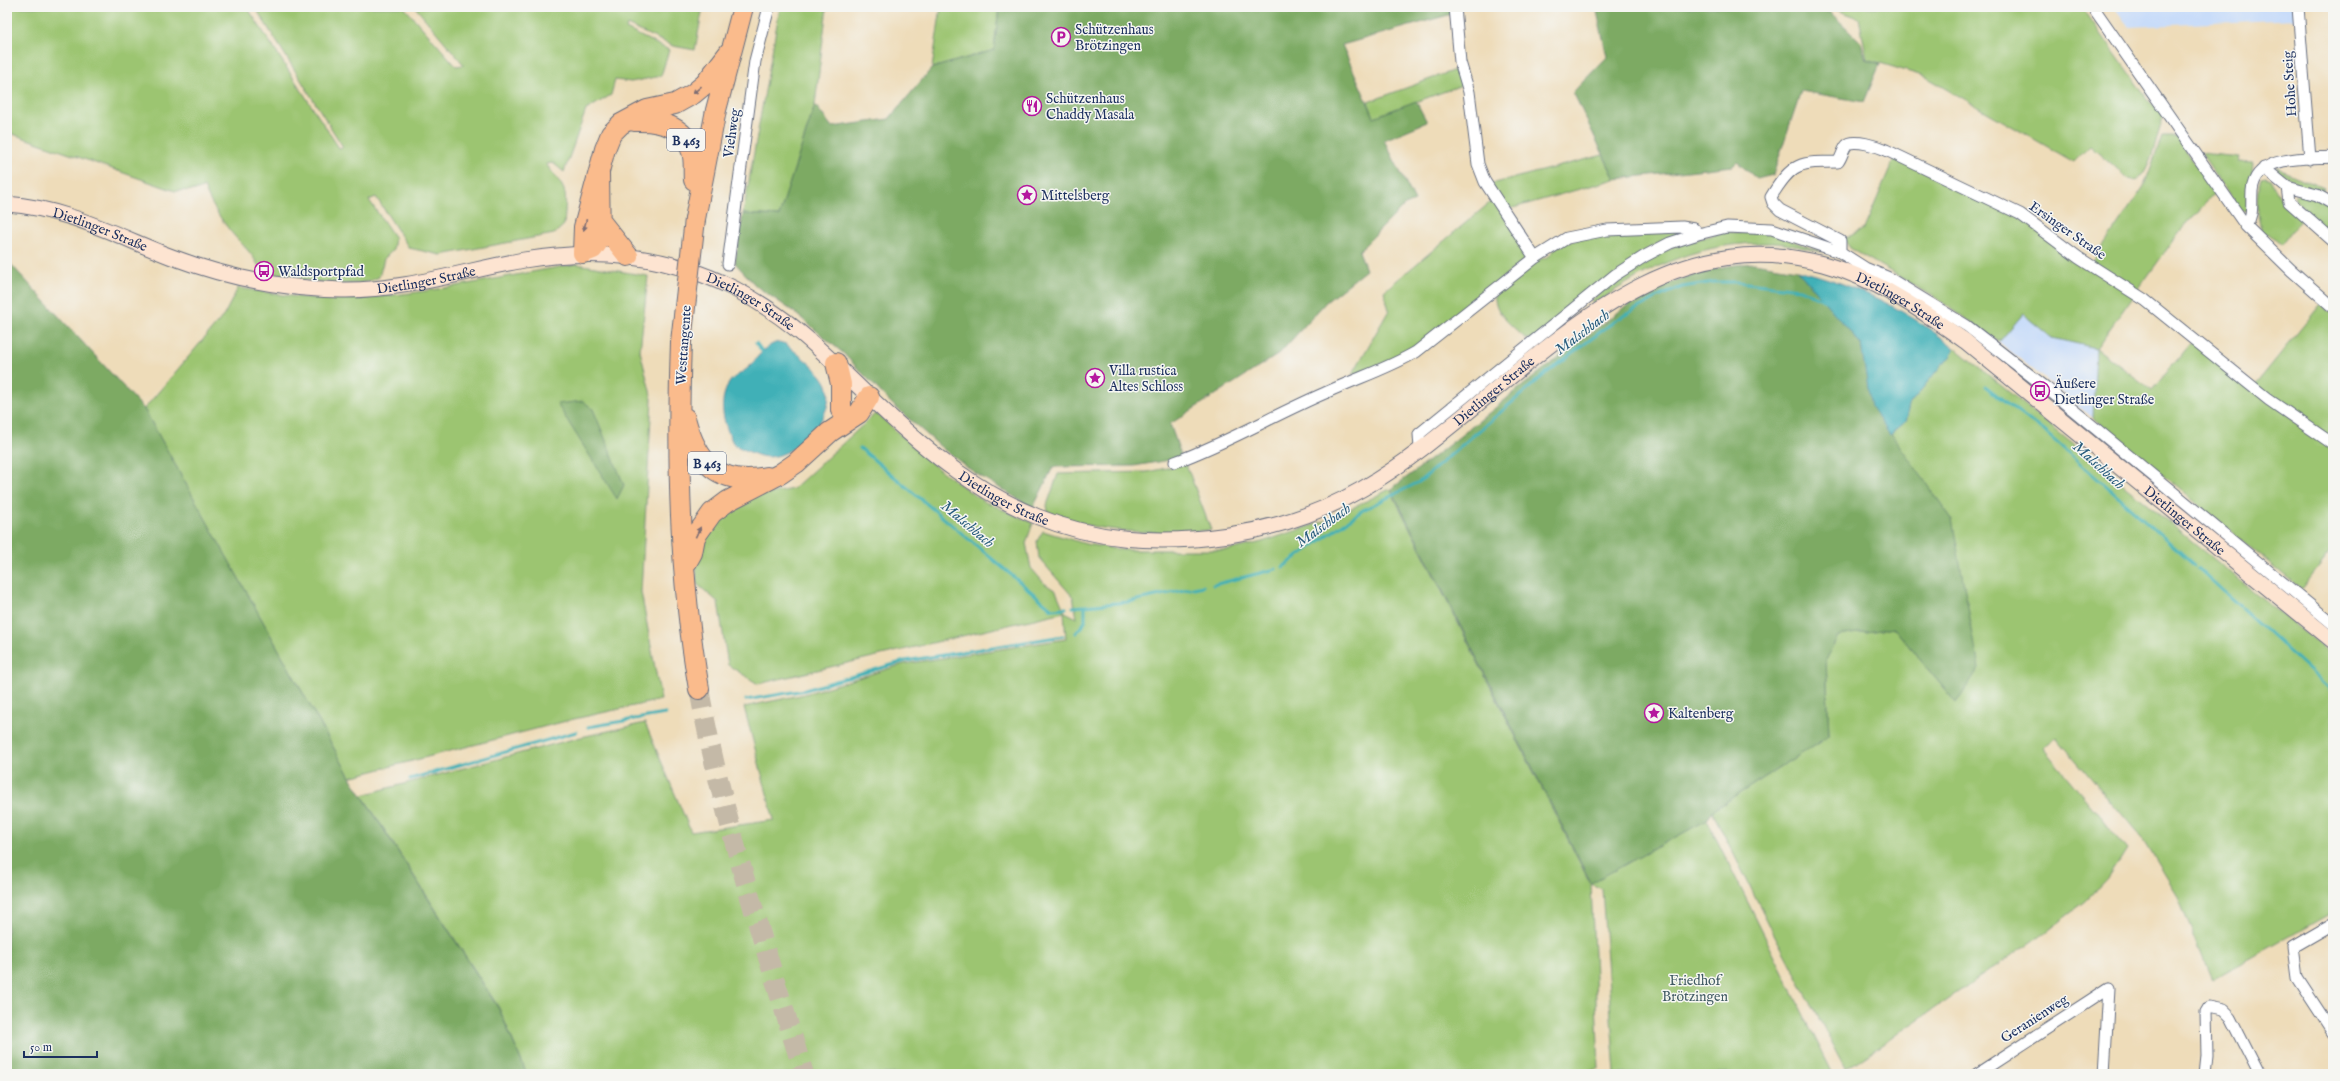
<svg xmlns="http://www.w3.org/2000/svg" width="2340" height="1081" font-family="'IM FELL English',serif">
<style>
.built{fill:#c8dcf9}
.green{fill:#9cc571;stroke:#5c7a68}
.forest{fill:#7daa63;stroke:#4c6c60}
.water{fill:#3fb0b7;stroke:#2d708a}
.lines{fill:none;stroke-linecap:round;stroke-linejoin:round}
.stream{stroke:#3fb0b7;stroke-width:3}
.highway-tunnel{stroke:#c4b9a7;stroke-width:20;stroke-dasharray:20 10;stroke-linecap:butt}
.street-casing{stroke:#656c7e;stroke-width:13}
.secondary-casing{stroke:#656c7e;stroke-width:17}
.highway-casing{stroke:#656c7e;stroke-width:22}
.street{stroke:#fff;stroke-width:11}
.secondary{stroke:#fde4d1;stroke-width:15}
.highway{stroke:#fabb8c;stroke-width:20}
.highway-bridge-casing{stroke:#656c7e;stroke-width:22;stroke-linecap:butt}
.highway-bridge{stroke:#fabb8c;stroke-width:20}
.oneway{fill:#7f6e73}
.labels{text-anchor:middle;stroke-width:3;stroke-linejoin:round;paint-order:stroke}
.shield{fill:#f6f6f2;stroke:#5d6b8a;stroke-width:1}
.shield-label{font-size:13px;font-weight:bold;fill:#1b2f5e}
.poi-label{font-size:14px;fill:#1b2f5e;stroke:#f6f6f2;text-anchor:start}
.street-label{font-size:14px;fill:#1b2f5e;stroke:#f6f6f2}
.park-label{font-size:14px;fill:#425c64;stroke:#f6f6f2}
.water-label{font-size:15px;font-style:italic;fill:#285c7d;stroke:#f6f6f2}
</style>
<rect width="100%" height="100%" fill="#f6f6f2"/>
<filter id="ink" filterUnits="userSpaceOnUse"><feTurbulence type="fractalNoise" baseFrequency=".025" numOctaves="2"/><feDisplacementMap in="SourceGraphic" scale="8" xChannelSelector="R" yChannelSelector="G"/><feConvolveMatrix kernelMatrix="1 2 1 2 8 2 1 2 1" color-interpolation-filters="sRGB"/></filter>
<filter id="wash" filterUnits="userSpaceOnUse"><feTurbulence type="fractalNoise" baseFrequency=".012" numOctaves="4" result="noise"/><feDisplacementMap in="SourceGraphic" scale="16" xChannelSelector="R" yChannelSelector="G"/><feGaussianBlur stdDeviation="0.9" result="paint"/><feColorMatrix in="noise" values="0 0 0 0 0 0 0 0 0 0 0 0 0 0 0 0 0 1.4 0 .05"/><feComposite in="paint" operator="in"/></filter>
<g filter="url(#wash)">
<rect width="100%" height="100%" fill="#eedcb9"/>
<!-- built -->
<path class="built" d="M2114,7H2293L2295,19L2129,27Z
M2023,314L2052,338L2096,348L2093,418L1999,342Z"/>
<!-- green -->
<path class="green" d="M7,7H247L339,148L343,147L255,7H404L456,66L464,65L415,7H703L695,50L673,46L627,25L626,29L669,50L661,76L631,82L615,80L611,95L586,110L564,172L553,163L546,164C568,193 567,187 564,225L554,234L441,255L409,248L376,197L369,200L395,238L393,250L384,259L379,277C349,294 293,276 261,271C253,253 243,246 231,232C220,218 210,203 204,187L198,190L175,191L7,132L9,60L7,59Z
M780,7H827L815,105L779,216L743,214Z
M941,7H999L994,50L932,68Z
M1828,7H2082L2148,100L2163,115C2158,133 2153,161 2142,176C2139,181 2133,180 2128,179L2090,146L2074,162L1926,77L1867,59L1859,18Z
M1460,68L1465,84L1374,117L1368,102Z
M2162,137H2177L2215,193L2180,231L2137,291L2092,263L2144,186Z
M2201,153L2239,157L2238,162L2253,163L2248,209L2245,211L2239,209Z
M1603,155L1615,179L1506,210L1491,184Z
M1895,157L2020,217L2134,295L2096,348L2152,390L2193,341L2333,447V548L2301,589L2093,418L2096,348L2052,338L2023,314L1999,342L1936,298L1850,248L1844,239L1864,229Z
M2277,167L2283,171L2324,188L2321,193L2294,184L2295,181L2277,172Z
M2265,177L2270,179L2283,202L2301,219L2281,245L2269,234L2262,233C2257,214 2255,197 2261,178Z
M2304,194L2333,206V236L2295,201V195Z
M1493,200L1527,251V258L1408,354L1352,375L1389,310L1384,291Z
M1670,230L1687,233L1660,242L1533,339H1526C1512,325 1492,313 1495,291L1534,261L1548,257L1557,247L1582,237Z
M1723,232L1771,233L1822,252C1806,249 1788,243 1771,243C1699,242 1652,265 1594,304L1591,300L1631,268L1672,247Z
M577,264L648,276L640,351L652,399L641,592L661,700L574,719L350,777L144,409L224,315L238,288C262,291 288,297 313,298C402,302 490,278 577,264Z
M2321,304L2333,315V440L2255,385Z
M1955,348L2333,656V912L2212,980L2177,894L2143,839L2056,737L2043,748L2127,849L2110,876L2085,902L2044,933L1846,1069L1774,934L1712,811L1829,736L1826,659L1837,636L1894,628L1956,703L1952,519L1890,435L1905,422L1909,405L1942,364L1951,357Z
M876,413L937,468L983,501L1033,523L1026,543L1031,568L1044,583L1056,591L1065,612L1077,618L1073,597L1039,558L1037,541L1043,531L1086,544L1123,550H1229L1262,542L1328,520L1390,489L1590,883L1707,820L1833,1074H1615L1602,889L1591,884L1599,1069L1519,1074H527L499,1008L362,795L581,737L645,723L691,832L774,820L744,707L805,694L904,664L1066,639L1064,612L758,684L728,665L718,602L697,584L696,565L698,549L714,518L751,497L793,489Z
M1186,464L1211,530C1156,534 1100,535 1048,512L1047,505L1058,474L1147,472Z"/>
<!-- forest -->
<path class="forest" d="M999,7H1452V14L1342,45L1374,117L1416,101L1427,122L1384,140L1415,201L1405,205L1359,251L1366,270L1326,302L1279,354L1170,424L1182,458L1134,466L1053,467L1033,508L975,473L942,448L891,403L843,353L794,312L756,286L735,263L743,214L779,216L815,105L832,127L889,119L932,68L994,50Z
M1596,7H1814L1831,13L1861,42L1866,59L1880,64L1864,102L1801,91L1773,175L1757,179L1737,162L1733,166L1615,179L1573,92L1607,57Z
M7,260L144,409L350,777L499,1009L527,1074H7Z
M1754,263L1797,270L1861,344L1872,407L1952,519L1979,668L1956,703L1894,628L1838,636L1826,659L1829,736L1712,811L1707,820L1591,883L1391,489C1456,442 1516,389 1580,341C1606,322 1631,300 1660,287C1690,274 1723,265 1754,263Z
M583,401L593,409L624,485L617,499L557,404Z"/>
<!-- water -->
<path class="water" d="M1797,270C1855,284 1908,310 1955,348L1951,357L1942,364L1909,405L1905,422L1890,435L1871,407L1861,344Z
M779,342L786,344C797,354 822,371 827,385C838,414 797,457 768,457C758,457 744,449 734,445C724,425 717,404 729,383C733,376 745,372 751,365C758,356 767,344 779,342Z"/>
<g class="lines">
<!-- stream -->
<path class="stream" d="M756,343L764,354
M1985,386L2047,434L2195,565
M860,448L1052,609L1066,608
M1283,567L1363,510L1419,482L1545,374L1616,320L1658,297L1682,287L1714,282H1738L1800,289L1825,301
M2198,568L2333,692
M1213,585L1276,569
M1073,607L1128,602L1203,586
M1076,633L1085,622V607
M746,700L805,690L905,661L1063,636
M588,727L665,714
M410,779L576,732"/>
</g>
</g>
<g filter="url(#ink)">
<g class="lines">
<!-- highway-tunnel -->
<path class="highway-tunnel" d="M699,689C723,820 765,947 804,1074"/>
<!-- street casing -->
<g class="street-casing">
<path id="street" d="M1455,7L1460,62L1469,92L1478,164L1485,182L1535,258
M2093,7L2246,226L2291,270L2333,307
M2298,7L2310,159
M2264,168L2287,187L2317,195L2333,204
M2287,187L2289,202L2333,241
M2246,226C2254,214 2251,205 2252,191C2255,154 2306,159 2333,157
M1840,252V241L1780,210L1773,203L1771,197C1792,162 1800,162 1838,162C1842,157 1843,149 1847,145C1853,138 1879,147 1886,150L2020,214L2079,258L2145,300L2269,400L2333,444
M728,264L755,61L769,7
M1420,449L1419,434L1615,275L1645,256L1670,243L1698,234L1727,227L1772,229L1840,252L1865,268L1887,277L1967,326L2044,386L2333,624
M1175,462C1227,443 1274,415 1325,393C1357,378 1385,370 1416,352L1535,258L1567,238L1607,230L1682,227L1694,229L1698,234
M2333,924L2293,947L2297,978L2333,1033
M1977,1074L2109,988
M2104,1074L2109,988
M2205,1074L2207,1055L2206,1012L2209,1007L2223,1010L2230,1017L2259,1074"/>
</g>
<!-- secondary casing -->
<g class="secondary-casing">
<g id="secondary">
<path id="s1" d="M7,204C66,208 117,236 172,257C225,277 285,289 342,290C404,291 463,271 524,260C596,248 669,255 735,289C796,321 829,359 878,405C986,507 1077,557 1229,535C1275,528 1322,512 1362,489C1507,406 1633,212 1823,264C1875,278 1921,310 1965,341L2333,641"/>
</g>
</g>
<!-- highway casing -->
<g class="highway-casing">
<path id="highway" d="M634,121C658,120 685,125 692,152C695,161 693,170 694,180
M599,174L600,239L593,249L583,253L584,227L605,149L611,134L621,124L647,110L675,104L693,94L705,84L731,50
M695,219L716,110L743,7
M601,222L628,256
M681,342C677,458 679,574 699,689
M836,363L841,384V410
M685,418C697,463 718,486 767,477
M687,562L692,553L695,537L712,513L728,501L780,474L796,463L830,432L859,413L869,397"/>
</g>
<!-- street -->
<use href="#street" class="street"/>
<!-- secondary -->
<use href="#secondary" class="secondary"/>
<!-- highway -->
<use href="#highway" class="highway"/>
<!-- highway-bridge casing -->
<g class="highway-bridge-casing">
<path id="highway-bridge" d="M681,342L695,219"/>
</g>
<!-- highway-bridge -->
<use href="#highway-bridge" class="highway-bridge"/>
</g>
<!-- one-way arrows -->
<defs><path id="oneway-solid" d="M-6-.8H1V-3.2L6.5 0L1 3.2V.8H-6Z"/></defs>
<g class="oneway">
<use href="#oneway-solid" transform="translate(697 90) rotate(139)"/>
<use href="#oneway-solid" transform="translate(585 225) rotate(104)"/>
<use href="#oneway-solid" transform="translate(698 532) rotate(-64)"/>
</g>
</g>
<!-- icons -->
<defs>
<g id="parking-ring" transform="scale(1)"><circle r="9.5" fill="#f6f6f2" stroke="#b5179e" stroke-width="1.5"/><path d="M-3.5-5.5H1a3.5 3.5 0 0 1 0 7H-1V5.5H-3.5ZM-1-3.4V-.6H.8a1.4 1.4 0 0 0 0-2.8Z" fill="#b5179e"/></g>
<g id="restaurant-ring" transform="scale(1)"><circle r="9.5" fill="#f6f6f2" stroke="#b5179e" stroke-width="1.5"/><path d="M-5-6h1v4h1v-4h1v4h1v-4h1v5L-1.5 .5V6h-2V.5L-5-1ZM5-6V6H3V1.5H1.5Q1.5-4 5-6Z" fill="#b5179e"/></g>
<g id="sight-ring" transform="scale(1)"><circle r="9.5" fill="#f6f6f2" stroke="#b5179e" stroke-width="1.5"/><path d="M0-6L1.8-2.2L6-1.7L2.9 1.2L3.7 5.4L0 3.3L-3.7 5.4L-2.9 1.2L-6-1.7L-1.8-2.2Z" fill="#b5179e"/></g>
<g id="bus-ring" transform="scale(1)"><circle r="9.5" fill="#f6f6f2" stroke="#b5179e" stroke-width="1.5"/><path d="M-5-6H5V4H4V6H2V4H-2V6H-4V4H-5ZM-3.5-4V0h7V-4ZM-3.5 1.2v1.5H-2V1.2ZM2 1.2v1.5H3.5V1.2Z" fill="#b5179e"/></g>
</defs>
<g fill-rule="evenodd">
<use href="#parking-ring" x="1061" y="37"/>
<use href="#restaurant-ring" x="1032" y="106"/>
<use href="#sight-ring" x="1027" y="195"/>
<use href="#bus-ring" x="264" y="271"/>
<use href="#sight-ring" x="1095" y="378"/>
<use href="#bus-ring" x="2040" y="391"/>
<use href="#sight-ring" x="1654" y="713"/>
</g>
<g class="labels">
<!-- shield labels -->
<g class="shield">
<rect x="667" y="129" width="38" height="22" rx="3"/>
<rect x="688" y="452" width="38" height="22" rx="3"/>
</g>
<g class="shield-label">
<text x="686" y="145">B 463</text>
<text x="707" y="468">B 463</text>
</g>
<!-- poi labels -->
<g class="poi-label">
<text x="1075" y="34">Schützenhaus<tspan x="1075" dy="16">Brötzingen</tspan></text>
<text x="1046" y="103">Schützenhaus<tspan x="1046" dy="16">Chaddy Masala</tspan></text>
<text x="1041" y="200">Mittelsberg</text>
<text x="278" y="276">Waldsportpfad</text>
<text x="1109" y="375">Villa rustica<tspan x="1109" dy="16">Altes Schloss</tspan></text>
<text x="2054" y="388">Äußere<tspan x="2054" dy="16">Dietlinger Straße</tspan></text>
<text x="1668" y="718">Kaltenberg</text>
</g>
<!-- street labels -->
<g class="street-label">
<text transform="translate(2289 84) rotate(-94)" y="5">Hohe Steig</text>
<text transform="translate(731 133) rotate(-82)" y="5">Viehweg</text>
<text dy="5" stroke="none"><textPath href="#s1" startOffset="97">Dietlinger Straße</textPath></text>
<text transform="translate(2068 230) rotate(35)" y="5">Ersinger Straße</text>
<text dy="5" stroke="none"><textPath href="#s1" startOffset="433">Dietlinger Straße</textPath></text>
<text dy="5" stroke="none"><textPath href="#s1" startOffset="769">Dietlinger Straße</textPath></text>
<text dy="5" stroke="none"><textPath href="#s1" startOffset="2086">Dietlinger Straße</textPath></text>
<text transform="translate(683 345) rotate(-86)" y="5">Westtangente</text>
<text dy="5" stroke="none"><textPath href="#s1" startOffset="1631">Dietlinger Straße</textPath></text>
<text dy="5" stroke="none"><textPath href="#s1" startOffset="1092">Dietlinger Straße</textPath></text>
<text dy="5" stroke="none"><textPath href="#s1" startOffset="2446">Dietlinger Straße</textPath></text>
<text transform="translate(2034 1018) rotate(-33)" y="5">Geranienweg</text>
</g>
<!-- park labels -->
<g class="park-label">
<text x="1695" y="985">Friedhof<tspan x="1695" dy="16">Brötzingen</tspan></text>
</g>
<!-- water labels -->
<g class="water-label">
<text transform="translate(1582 332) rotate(-37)" y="5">Malschbach</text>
<text transform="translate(2099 465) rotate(42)" y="5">Malschbach</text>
<text transform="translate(968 524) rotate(40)" y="5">Malschbach</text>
<text transform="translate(1323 525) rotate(-36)" y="5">Malschbach</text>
</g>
</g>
<!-- margin -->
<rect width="2340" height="1081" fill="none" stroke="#f6f6f2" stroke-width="24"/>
<!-- scale -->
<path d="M24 1051v6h73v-6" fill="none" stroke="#1b2f5e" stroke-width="2"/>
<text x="30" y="1051" font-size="12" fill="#1b2f5e" stroke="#f6f6f2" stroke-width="3" paint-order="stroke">50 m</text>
</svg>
